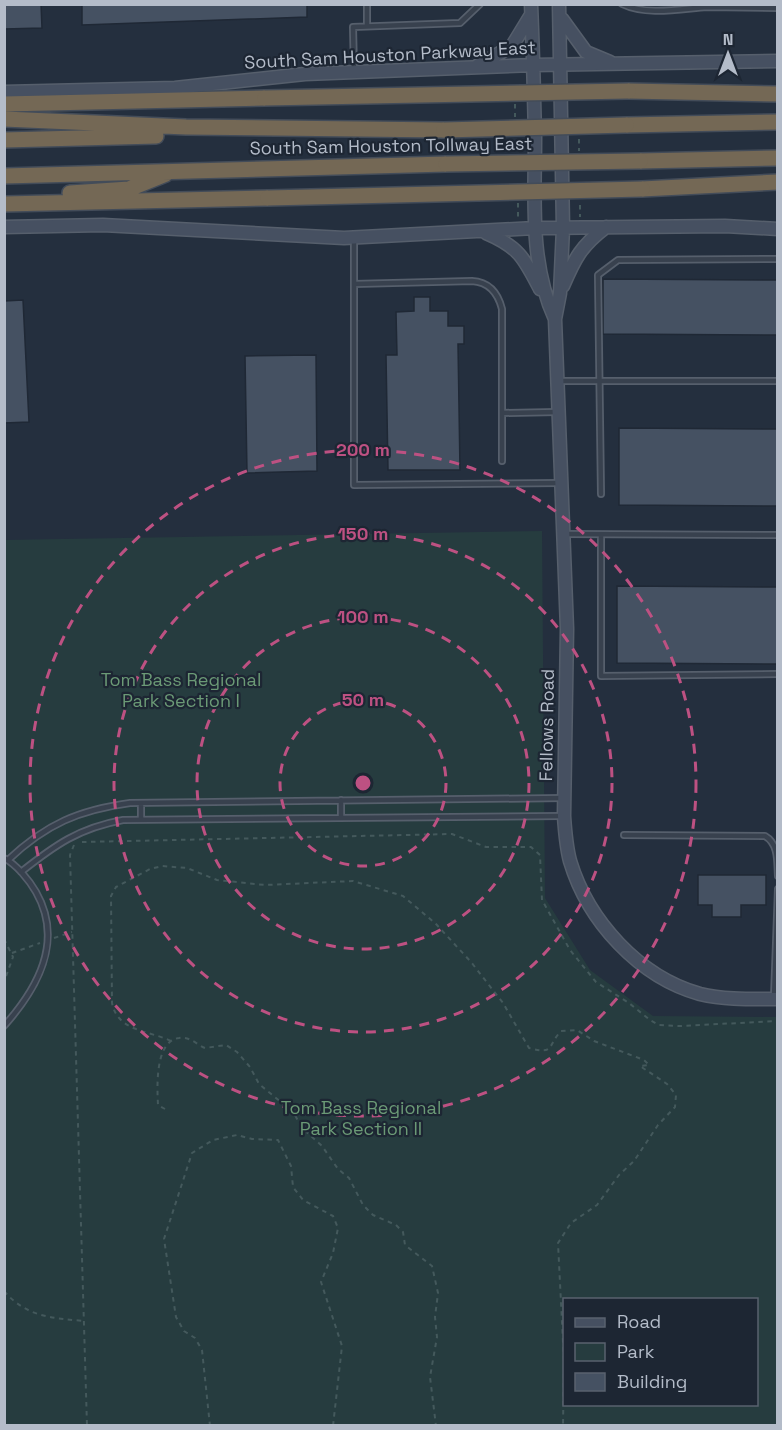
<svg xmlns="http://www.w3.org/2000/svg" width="782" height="1430" font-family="'Space Grotesk',sans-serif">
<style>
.green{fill:#263c3f;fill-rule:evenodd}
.building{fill:#455162;stroke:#1f2835;stroke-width:1.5}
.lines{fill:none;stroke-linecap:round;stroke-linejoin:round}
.lane-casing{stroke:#565f6c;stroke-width:8}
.secondary-casing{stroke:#565f6c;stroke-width:15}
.highway-casing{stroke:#434c59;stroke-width:18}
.path{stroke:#44595c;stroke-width:2;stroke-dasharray:4.5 4.5;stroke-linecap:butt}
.lane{stroke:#38414e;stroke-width:4.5}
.secondary{stroke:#465061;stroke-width:12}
.highway{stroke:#746855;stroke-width:15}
.highway-bridge-casing{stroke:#434c59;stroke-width:18;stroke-linecap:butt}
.highway-bridge{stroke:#746855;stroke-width:15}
.ring{fill:none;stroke:#bd5182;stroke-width:3;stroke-dasharray:10 8}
.labels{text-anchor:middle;stroke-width:4.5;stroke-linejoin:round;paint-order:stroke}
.street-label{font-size:18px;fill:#b4bcc9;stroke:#1d2633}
.park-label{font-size:18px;fill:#6b9a76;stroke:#1d2633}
.centre{fill:#bd5182;stroke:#1d2633;stroke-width:3}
.ring-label{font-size:18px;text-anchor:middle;font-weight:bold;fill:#bd5182;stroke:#1d2633;stroke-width:4.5;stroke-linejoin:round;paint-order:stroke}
</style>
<rect width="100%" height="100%" fill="#242f3e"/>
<!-- green -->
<path class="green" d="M542,531L545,898L590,970L653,1016L777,1017V1425H5L4,540ZM564,1300H756V1404H564Z"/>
<!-- building -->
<path class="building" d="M4,4H41L42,28L4,29Z
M82,4H307V17L82,25Z
M603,279L777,280V335L603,334Z
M414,297H430V311H448V326H464V344H458L460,470H388L386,355H397L396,312L414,311Z
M23,300L29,422L4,423V301Z
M316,355L317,471L247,473L245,356Z
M619,428L777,429V506L619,505Z
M617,586L777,587V664L617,663Z
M698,875H766V905H741V917H712V905H698Z"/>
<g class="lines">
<!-- lane casing -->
<g class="lane-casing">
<path id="lane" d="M367,4V26
M622,4C647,16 680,9 707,7
M707,7L778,8
M354,70L353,27L460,23L480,4
M354,238V485L560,483
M354,284L472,281C489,282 498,293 502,309V461
M560,381H778
M502,413L557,412
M601,494L598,275L618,260L778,259
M564,534L778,535
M601,535V676L778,674
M141,803V819
M341,818V800
M624,835L765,836C779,844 777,862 778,876
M4,858C17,865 29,880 36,892C64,941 38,988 4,1026
M8,860C46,824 79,810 130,803L564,798
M21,872C55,845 79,828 123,820L561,816
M774,997L778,889"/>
</g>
<!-- secondary casing -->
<g class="secondary-casing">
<path id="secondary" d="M531,4C533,49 534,93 535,138C535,197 529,263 555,319
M559,4L563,228L560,293L555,319L567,629L564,816C565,831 566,846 570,861C588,921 639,977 700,994C725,1000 752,999 778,999
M562,19L586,52L610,62
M477,66L512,46L531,15
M4,92L175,88L305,74L534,65L778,61
M4,227L103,225L344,238L535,228L725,226L778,229
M486,233C519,247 524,258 540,289
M563,286C575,258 581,246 606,227"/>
</g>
<!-- highway casing -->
<g class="highway-casing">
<path id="highway" d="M628,91L778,94
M4,104L265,98
M4,119L186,127L444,130
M626,125L778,122
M4,140L156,136
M640,161L778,158
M4,176L446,164
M642,189L778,182
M70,193L129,189L166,174
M4,204L268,198"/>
</g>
<!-- path -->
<path class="path" d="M515,104V117
M579,139V151
M518,203V219
M580,205V217
M82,842L452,834L486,847H531L540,855L542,900L570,950L596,982L629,1003L650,1020L659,1025L680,1026L778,1021
M74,845L70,855L87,1426
M54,938L72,932
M4,939L13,957L4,982
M12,953L40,943
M171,1041C148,1030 118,1032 112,1003L111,896L116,887L150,869L162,866L187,868L217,880L265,885L353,881L403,896L436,924L471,962L503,1003L529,1048C555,1055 547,1046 561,1031L577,1030L594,1041L644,1060L649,1065L640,1066L667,1084L676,1095L675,1107L658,1125L634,1161L619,1175L597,1205L571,1223L558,1243L564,1362L563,1426
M165,1109L158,1105C157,1086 155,1041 179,1038C190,1036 197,1045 205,1048L226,1045L237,1052L250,1067L259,1084L293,1112L303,1129L322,1146L338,1169L349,1178L363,1205L373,1215L396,1225L403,1232L405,1245L432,1266L438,1293L435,1317L437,1337L430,1377L436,1426
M4,1291C26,1317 52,1318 84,1321
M210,1426L202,1350L195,1338L184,1331L176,1317L164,1239L192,1153L213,1140L237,1135L252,1139L278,1140L291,1166L293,1187L303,1200L333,1216L338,1228L333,1253L321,1282L342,1346L333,1426"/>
<!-- lane -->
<use href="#lane" class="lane"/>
<!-- secondary -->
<use href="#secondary" class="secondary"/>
<!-- highway -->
<use href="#highway" class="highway"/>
<!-- highway-bridge casing -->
<g class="highway-bridge-casing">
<path id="highway-bridge" d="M265,98L628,91
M444,130L626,125
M446,164L640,161
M268,198L642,189"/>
</g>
<!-- highway-bridge -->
<use href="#highway-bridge" class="highway-bridge"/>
</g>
<!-- distance rings -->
<g class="ring">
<circle cx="363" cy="783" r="83"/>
<circle cx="363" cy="783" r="166"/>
<circle cx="363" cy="783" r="249"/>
<circle cx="363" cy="783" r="333"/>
</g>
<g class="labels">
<!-- street labels -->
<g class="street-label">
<text transform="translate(390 55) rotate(-3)" y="6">South Sam Houston Parkway East</text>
<text transform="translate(391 146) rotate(-1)" y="6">South Sam Houston Tollway East</text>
<text transform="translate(547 725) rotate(-89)" y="6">Fellows Road</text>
</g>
<!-- park labels -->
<g class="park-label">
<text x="181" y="686">Tom Bass Regional<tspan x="181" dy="21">Park Section I</tspan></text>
<text x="361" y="1114">Tom Bass Regional<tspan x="361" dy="21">Park Section II</tspan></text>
</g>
</g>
<circle cx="363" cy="783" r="9" class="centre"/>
<g class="ring-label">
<text x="363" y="456">200 m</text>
<text x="363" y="540">150 m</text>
<text x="363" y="623">100 m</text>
<text x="363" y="706">50 m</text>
</g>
<!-- border -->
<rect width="782" height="1430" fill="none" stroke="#b4bcc9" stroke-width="12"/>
<!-- legend -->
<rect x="563" y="1298" width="195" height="108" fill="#1d2633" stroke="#59626f" stroke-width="1.5"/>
<rect x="575" y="1318" width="30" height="9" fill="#465061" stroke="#59626f" stroke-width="1.5"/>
<text x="617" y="1328" font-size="18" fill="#b4bcc9">Road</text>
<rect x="575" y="1343" width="30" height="18" fill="#263c3f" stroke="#59626f" stroke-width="1.5"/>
<text x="617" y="1358" font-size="18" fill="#b4bcc9">Park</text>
<rect x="575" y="1373" width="30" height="18" fill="#455162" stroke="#59626f" stroke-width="1.5"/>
<text x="617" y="1388" font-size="18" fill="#b4bcc9">Building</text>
<!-- north arrow -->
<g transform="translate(728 54)" stroke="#1d2633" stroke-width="4.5" paint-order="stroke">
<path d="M0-4.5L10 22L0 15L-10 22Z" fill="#b4bcc9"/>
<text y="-9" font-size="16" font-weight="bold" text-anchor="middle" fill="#b4bcc9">N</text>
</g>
</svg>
